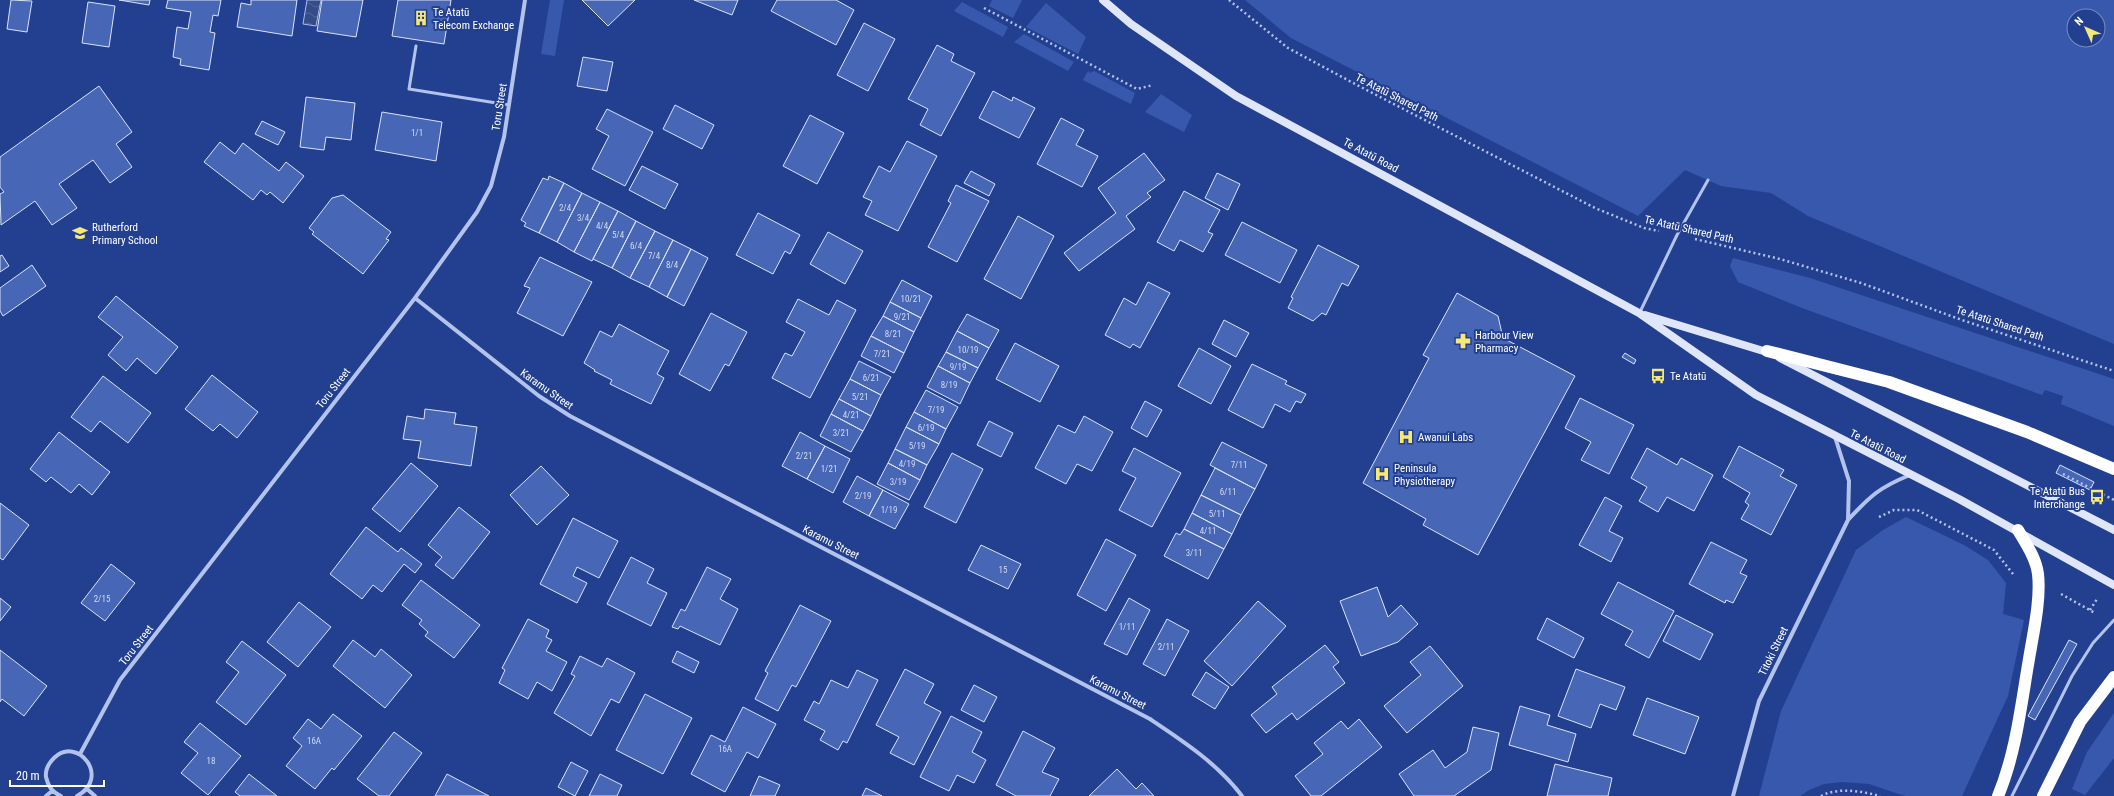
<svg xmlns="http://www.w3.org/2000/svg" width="2114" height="796" font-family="'Roboto Condensed',sans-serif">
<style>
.green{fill:#3758ad;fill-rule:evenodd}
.water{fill:url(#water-waves);stroke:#a8bced}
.building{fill:#4766b5;stroke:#d9e2f9}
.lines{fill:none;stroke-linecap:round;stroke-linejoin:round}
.path{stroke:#b3c3ec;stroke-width:2.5;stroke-dasharray:2 3;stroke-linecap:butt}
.service{stroke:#b3c3ec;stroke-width:3}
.minor{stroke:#b3c3ec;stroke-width:4}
.secondary{stroke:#dfe6f9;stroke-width:8}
.motorway{stroke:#fff;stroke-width:12}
.labels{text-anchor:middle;stroke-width:4;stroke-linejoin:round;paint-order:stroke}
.number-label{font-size:9px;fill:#d1d9ec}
.poi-label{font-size:11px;fill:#fff;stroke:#234090;text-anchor:start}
.street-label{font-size:11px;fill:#fff;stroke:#234090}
</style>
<defs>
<pattern id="water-waves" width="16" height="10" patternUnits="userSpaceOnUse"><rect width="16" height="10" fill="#364c87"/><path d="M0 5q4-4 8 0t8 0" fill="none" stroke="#546799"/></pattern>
</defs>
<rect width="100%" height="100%" fill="#234090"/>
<!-- green -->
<path class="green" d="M550,0H564L555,56L541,54Z
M992,0H1022L1013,18L989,6Z
M1245,0H2114V344L1808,216L1771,193L1721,186L1685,170L1638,216L1291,38ZM2074,16H2098V40H2074Z
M962,2L1008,27L1003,37L954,11Z
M1046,3L1086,37L1078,54L1026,27Z
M1024,34L1074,62L1068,71L1014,42Z
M1088,71L1090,73L1094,71L1135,93L1131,104L1083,80Z
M1161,94L1192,115L1184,132L1145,112Z
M1733,258L1810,278L2114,379V426L2061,404L2063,396L2045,390L2042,395L1802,308L1738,282L1730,266Z
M1906,517L1964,545L1988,560L2006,583L2003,614L2024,620L2008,696L1962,796H1905L1869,784L1842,782L1824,784L1809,790L1800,796H1759L1781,711L1856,550L1883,530Z
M2114,713V758L2085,795L2072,789L2087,752Z"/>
<!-- water -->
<path class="water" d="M307,0H321L316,26L303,24Z"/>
<!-- building -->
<path class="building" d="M11,0L32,1L27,32L7,29Z
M119,0H150L149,5Z
M168,0H221L218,16L213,15L210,32L215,33L209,70L180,65L181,59L173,57L177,27L188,29L191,12L166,8Z
M251,0H297L292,36L237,27L241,3L251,5Z
M322,0H363L356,37L317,31Z
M398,0H451L444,44L392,36Z
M582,0H635L608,26Z
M694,0H738L732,15Z
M777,0H836L854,10L836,45L771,11Z
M88,2L115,6L109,47L82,43Z
M864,23L895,39L868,91L837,75Z
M937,45L954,54L951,61L975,73L941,136L920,125L928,109L908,99Z
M583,57L613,62L607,91L577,86Z
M99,86L132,132L116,144L132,167L110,183L93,160L59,184L77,208L52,225L35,201L1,225L0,194L4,192L0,187V157Z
M993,91L1012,101L1013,97L1035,108L1019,138L979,118Z
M306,97L355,103L351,140L326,137L324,150L300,147Z
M675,105L714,125L702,149L663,129Z
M607,109L653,132L625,186L592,169L609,136L596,129Z
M382,112L442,122L436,161L375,150Z
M810,115L844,133L817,184L783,166Z
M1061,118L1084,130L1076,145L1098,156L1082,187L1037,164Z
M262,121L285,132L278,145L255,134Z
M907,141L937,156L898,231L865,215L872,201L863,197L879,166L890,172Z
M220,142L235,154L243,143L279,171L286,162L304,176L283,203L270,192L267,195L261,190L253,200L204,162Z
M1144,153L1165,180L1147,193L1151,197L1126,216L1135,229L1079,271L1064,253L1116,213L1098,188Z
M642,166L678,184L665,209L629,190Z
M971,171L995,184L989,196L964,183Z
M1217,173L1240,184L1228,210L1205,198Z
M549,176L564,183L539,233L524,226L526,223L521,220L543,178L548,180Z
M564,183L582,193L557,242L539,233Z
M956,185L989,201L957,262L928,247L951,203L948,201Z
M1184,191L1220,210L1208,232L1213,234L1203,252L1180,240L1174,251L1157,242Z
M582,193L600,202L574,252L557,242Z
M343,195L391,232L386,239L389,240L363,274L312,234L314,232L309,228L332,198Z
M600,202L618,211L592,261L574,252Z
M618,211L636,221L612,268L593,259Z
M758,213L800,235L790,254L785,251L773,274L736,255Z
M1018,216L1054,236L1021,299L984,279Z
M636,221L655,231L630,278L612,268Z
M1242,222L1297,250L1280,283L1225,255Z
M655,231L673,240L649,287L630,278Z
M828,232L863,251L845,284L810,264Z
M673,240L691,249L667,297L649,287Z
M1318,245L1359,266L1348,286L1342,283L1326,315L1322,313L1313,321L1288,308L1293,298L1291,297Z
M691,249L708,258L684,306L667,297Z
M2,255L9,266L0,272V256Z
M540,257L592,282L563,336L517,313L530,288L524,286Z
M32,265L46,286L3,316L0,311V288Z
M902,280L932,296L921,318L890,302Z
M1148,282L1170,293L1140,348L1133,344L1130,348L1105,335L1124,298L1136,305Z
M1457,293L1498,316L1503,338L1575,376L1478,555L1423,525L1426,519L1363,483L1429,358L1423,355Z
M116,296L178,347L156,374L137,358L126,371L108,355L123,337L98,317Z
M798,299L829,315L837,300L856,310L810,398L772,378L785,353L792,356L805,332L786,322Z
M890,302L921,318L914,332L883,316Z
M711,313L747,332L729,366L725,364L710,391L679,374Z
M967,314L999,330L989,348L957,331Z
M883,316L914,332L904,353L871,336Z
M1224,320L1249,333L1236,357L1212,344Z
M619,324L669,351L657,374L664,378L651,404L610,384L612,380L594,371L595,370L584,363L600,331L612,337Z
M957,331L989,348L978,368L946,352Z
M871,336L904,353L894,373L861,356Z
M1015,343L1059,366L1040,402L996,379Z
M1199,348L1231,366L1211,404L1178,386Z
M946,352L978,368L970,383L938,366Z
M1625,353L1636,360L1634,364L1622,357Z
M859,361L891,377L881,395L850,379Z
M1252,364L1287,381L1285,384L1306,394L1301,403L1296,401L1290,412L1275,404L1263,428L1228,410Z
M938,366L970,383L960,404L927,387Z
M212,375L258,412L237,438L220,424L213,431L185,409Z
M103,376L151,413L128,443L100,421L91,432L71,417Z
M850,379L881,395L871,416L839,399Z
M926,390L958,407L946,429L914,412Z
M1580,398L1634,425L1609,474L1581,460L1591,442L1565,428Z
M839,399L871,416L863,431L831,414Z
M1145,401L1162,410L1147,437L1131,428Z
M425,409L456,413L454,424L477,427L471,466L418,458L421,441L403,439L407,416L424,419Z
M914,412L946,429L939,444L906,427Z
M831,414L863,431L851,452L820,436Z
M1084,416L1113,432L1092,471L1077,464L1066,484L1035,468L1058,425L1075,433Z
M989,421L1013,433L1001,457L977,445Z
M906,427L939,444L927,465L895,449Z
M59,432L110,472L92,495L79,484L71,493L51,477L46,482L30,469Z
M800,432L825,446L807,479L782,466Z
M1222,442L1267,465L1255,489L1210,465Z
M825,446L850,459L833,493L807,479Z
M1739,446L1784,470L1780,476L1797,485L1771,535L1741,519L1749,505L1745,502L1750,493L1723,477Z
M1134,448L1181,473L1152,527L1119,510L1136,478L1122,471Z
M1647,448L1677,465L1681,458L1713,475L1694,511L1667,497L1658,512L1639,501L1647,487L1631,478Z
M895,449L927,465L920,480L888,463Z
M952,453L983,469L956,523L924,507Z
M411,463L438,486L400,532L372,509Z
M888,463L920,480L909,500L877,484Z
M2060,465L2094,482L2090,490L2056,473Z
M541,466L569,495L537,525L510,495Z
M1215,468L1255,489L1241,515L1201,495Z
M857,476L883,490L869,516L843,502Z
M883,490L909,504L895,529L869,516Z
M1201,495L1241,515L1232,534L1192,513Z
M1605,497L1622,506L1609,531L1623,538L1611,562L1579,545Z
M0,503L29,525L3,560L0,558Z
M459,507L490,532L453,579L435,565L442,557L428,545Z
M1192,513L1232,534L1224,549L1184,529Z
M573,518L618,541L599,578L577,567L573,576L587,583L577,603L540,584Z
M366,527L398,552L401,548L422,564L415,573L404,564L382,592L373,585L362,599L330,574Z
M1184,529L1224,549L1208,579L1164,556L1176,533L1180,535Z
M1106,539L1136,555L1106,611L1077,595Z
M1711,542L1747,560L1740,573L1747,576L1733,603L1726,600L1725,603L1689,584Z
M981,545L1021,564L1008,589L968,570Z
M631,557L654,569L647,583L667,593L651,626L607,604Z
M111,564L135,583L105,621L81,603Z
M707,567L731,579L720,599L738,609L720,645L680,626L678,629L672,627L681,609L685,611Z
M421,580L480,625L454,658L425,636L428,632L419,624L422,620L402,605Z
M1618,582L1674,611L1649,658L1625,645L1633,631L1601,614Z
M1377,587L1388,617L1401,605L1418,624L1398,642L1361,656L1340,601Z
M0,598L11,607L0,621Z
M1129,598L1150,610L1127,655L1104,644Z
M1258,601L1286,626L1232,686L1204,661Z
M299,602L331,627L298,667L267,642Z
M800,605L831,621L796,687L792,685L778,711L755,699L768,673L765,671Z
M1676,615L1713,634L1700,660L1663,641Z
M1547,618L1584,638L1574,658L1537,639Z
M528,619L549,630L546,637L552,640L546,651L567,662L552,691L537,682L528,699L499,683L505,670L502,668Z
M1167,619L1189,631L1165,676L1143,664Z
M353,640L375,657L381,649L412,675L385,708L333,666Z
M2069,640L2077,644L2035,720L2028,716Z
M242,641L286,675L246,725L216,702L239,672L226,662Z
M1325,645L1339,662L1333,667L1345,683L1297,720L1292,713L1266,733L1251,715L1277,694L1272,687Z
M1430,646L1463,686L1407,733L1384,706L1421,675L1410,662Z
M0,650L47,686L24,716L2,699L0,702Z
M677,651L699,662L694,673L672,662Z
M580,656L602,667L607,658L635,673L619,703L611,699L591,736L554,713L575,676L571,674Z
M905,669L934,684L924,703L941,712L914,765L890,753L899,737L876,725Z
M1576,669L1625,687L1616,710L1600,704L1591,728L1558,716Z
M857,670L878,680L847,743L843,741L838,750L820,740L825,731L804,720L814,701L819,704L831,680L848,688Z
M1206,672L1229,687L1215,709L1192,695Z
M974,685L997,697L984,722L961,710Z
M645,694L692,718L663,774L616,750Z
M1647,698L1699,717L1685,754L1633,735Z
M1520,706L1550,715L1547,725L1576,734L1568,762L1509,745Z
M743,707L776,724L758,758L747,752L725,792L691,774L711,735L725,742Z
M333,714L362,736L334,770L332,768L315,789L286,766L302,746L293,738L308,719L321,729Z
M951,716L982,732L972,752L986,760L974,783L957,775L949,791L920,777Z
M1359,719L1382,747L1321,796H1311L1295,776L1323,754L1314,743L1341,721L1348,729Z
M200,723L241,756L208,795L181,773L198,753L184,742Z
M1473,727L1499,733L1491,770L1454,796H1414L1399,774L1433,750L1445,768L1467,752Z
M1023,731L1055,748L1042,772L1059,779L1050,796H1016L996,785Z
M394,732L422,753L389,796H379L357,779Z
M571,762L588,771L575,796L558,787Z
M1555,764L1612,778L1608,796H1547Z
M1117,769L1136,789L1142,783L1154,796H1089Z
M249,774L277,796H240L235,792Z
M447,774L489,796H435Z
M600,774L622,785L617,796H589Z
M759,776L780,785L775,796H750Z
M866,788L882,796H862Z"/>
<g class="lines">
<!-- path -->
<path class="path" d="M1229,0L1288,48L1357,85L1595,208L1644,228L1659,231
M984,8L1137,89L1153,85
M1695,239L1780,259L1861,283L1962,320L2114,371
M2063,474L2114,500
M1879,517L1894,510H1917L1994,550L2013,574
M2061,594L2095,613
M2090,610L2097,599
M1821,796C1838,787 1861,791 1880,796"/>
<!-- service -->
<path class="service" d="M416,46L409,89L509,105
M1640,312L1677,235L1708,180
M2012,796L2072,676L2093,643L2114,620"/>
<!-- minor -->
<path class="minor" d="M415,298L539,396L570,416L1150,719C1183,741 1218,764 1242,796
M1835,437L1849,481L1848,520
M80,754L120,680L415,298L477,212L491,186L504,137L525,0
M87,789L95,796
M46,796L52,791
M61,796C53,793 48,786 46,777C45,770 49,763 54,758C78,735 111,778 77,796
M1733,796L1759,701L1848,520C1870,496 1880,487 1910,475"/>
<!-- secondary -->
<path class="secondary" d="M1103,0L1131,24L1236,96L1639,313L1756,395L1959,499L2114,585
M1645,315L1770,353
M1780,358L2114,530"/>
<!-- motorway -->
<path class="motorway" d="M1767,351L1889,382L2027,432L2114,469
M1998,796C2016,753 2021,705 2029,659C2033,634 2041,600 2038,574C2036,558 2026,544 2018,530
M2043,796L2080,722L2114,677"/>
</g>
<!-- icons -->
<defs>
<g id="building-bare" transform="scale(1.2)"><path d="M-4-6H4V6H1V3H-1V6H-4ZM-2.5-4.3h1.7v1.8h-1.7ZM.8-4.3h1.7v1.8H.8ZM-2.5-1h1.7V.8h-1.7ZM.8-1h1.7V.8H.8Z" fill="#f7e876" stroke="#234090" stroke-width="2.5" paint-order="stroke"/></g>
<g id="school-bare" transform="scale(1.2)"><path d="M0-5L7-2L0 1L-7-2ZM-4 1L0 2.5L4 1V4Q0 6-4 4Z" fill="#f7e876" stroke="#234090" stroke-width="2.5" paint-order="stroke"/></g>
<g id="pharmacy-bare" transform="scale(1.2)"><path d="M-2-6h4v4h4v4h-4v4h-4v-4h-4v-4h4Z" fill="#f7e876" stroke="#234090" stroke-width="2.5" paint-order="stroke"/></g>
<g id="bus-bare" transform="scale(1.2)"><path d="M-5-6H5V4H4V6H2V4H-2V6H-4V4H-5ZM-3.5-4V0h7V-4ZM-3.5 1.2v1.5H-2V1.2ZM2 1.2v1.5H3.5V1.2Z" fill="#f7e876" stroke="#234090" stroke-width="2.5" paint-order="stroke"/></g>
<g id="hospital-bare" transform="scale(1.2)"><path d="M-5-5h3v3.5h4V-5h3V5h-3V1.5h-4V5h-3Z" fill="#f7e876" stroke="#234090" stroke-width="2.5" paint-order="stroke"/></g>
</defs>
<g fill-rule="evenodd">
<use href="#building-bare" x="421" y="18"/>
<use href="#school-bare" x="80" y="233"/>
<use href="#pharmacy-bare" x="1463" y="341"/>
<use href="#bus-bare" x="1658" y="376"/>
<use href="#hospital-bare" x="1406" y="437"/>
<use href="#hospital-bare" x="1382" y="474"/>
<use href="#bus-bare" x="2097" y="497"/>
</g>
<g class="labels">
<!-- number labels -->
<g class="number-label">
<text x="417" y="136">1/1</text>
<text x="565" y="211">2/4</text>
<text x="583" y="221">3/4</text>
<text x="602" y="229">4/4</text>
<text x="618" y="238">5/4</text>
<text x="636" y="249">6/4</text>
<text x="654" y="259">7/4</text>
<text x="672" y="268">8/4</text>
<text x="911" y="302">10/21</text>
<text x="902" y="320">9/21</text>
<text x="893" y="337">8/21</text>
<text x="968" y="353">10/19</text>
<text x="882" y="357">7/21</text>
<text x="958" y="370">9/19</text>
<text x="871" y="381">6/21</text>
<text x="949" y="388">8/19</text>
<text x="860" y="400">5/21</text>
<text x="936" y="413">7/19</text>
<text x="851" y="418">4/21</text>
<text x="926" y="431">6/19</text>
<text x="841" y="436">3/21</text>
<text x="917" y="449">5/19</text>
<text x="804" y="459">2/21</text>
<text x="907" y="467">4/19</text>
<text x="1239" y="468">7/11</text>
<text x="829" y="472">1/21</text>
<text x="898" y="485">3/19</text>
<text x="1228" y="495">6/11</text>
<text x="863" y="499">2/19</text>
<text x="889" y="513">1/19</text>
<text x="1217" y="517">5/11</text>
<text x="1208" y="534">4/11</text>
<text x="1194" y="556">3/11</text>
<text x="1003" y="573">15</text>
<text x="102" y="602">2/15</text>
<text x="1127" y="630">1/11</text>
<text x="1166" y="650">2/11</text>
<text x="314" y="744">16A</text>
<text x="725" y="752">16A</text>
<text x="211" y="764">18</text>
</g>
<!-- poi labels -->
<g class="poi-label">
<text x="433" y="16">Te Atatū<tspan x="433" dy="13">Telecom Exchange</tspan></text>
<text x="92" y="231">Rutherford<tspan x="92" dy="13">Primary School</tspan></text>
<text x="1475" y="339">Harbour View<tspan x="1475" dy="13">Pharmacy</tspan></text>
<text x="1670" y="380">Te Atatū</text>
<text x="1418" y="441">Awanui Labs</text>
<text x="1394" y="472">Peninsula<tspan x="1394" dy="13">Physiotherapy</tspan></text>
<text x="2085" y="495" text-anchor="end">Te Atatū Bus<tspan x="2085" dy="13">Interchange</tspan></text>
</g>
<!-- street labels -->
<g class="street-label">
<text transform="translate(1397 97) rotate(27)" y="4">Te Atatū Shared Path</text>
<text transform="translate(499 107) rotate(-81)" y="4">Toru Street</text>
<text transform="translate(1371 155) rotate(28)" y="4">Te Atatū Road</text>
<text transform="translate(1689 229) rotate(13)" y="4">Te Atatū Shared Path</text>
<text transform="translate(2000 323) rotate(18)" y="4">Te Atatū Shared Path</text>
<text transform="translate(333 388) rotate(-52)" y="4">Toru Street</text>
<text transform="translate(547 389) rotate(35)" y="4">Karamu Street</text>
<text transform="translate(1878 446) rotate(27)" y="4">Te Atatū Road</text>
<text transform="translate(831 542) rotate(27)" y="4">Karamu Street</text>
<text transform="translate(136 645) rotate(-52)" y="4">Toru Street</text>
<text transform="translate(1773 651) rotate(-64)" y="4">Titoki Street</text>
<text transform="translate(1118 692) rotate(27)" y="4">Karamu Street</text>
</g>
</g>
<!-- north arrow -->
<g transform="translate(2086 28) rotate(315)"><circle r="19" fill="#234090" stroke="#7b8cbc"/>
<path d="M0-3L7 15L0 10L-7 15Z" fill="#f7e876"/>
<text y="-6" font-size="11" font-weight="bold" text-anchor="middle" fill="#ffffff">N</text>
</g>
<!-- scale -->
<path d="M10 780v6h94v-6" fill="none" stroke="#ffffff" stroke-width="2"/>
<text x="16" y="780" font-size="12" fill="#ffffff" stroke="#234090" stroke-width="3" paint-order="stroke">20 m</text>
</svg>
